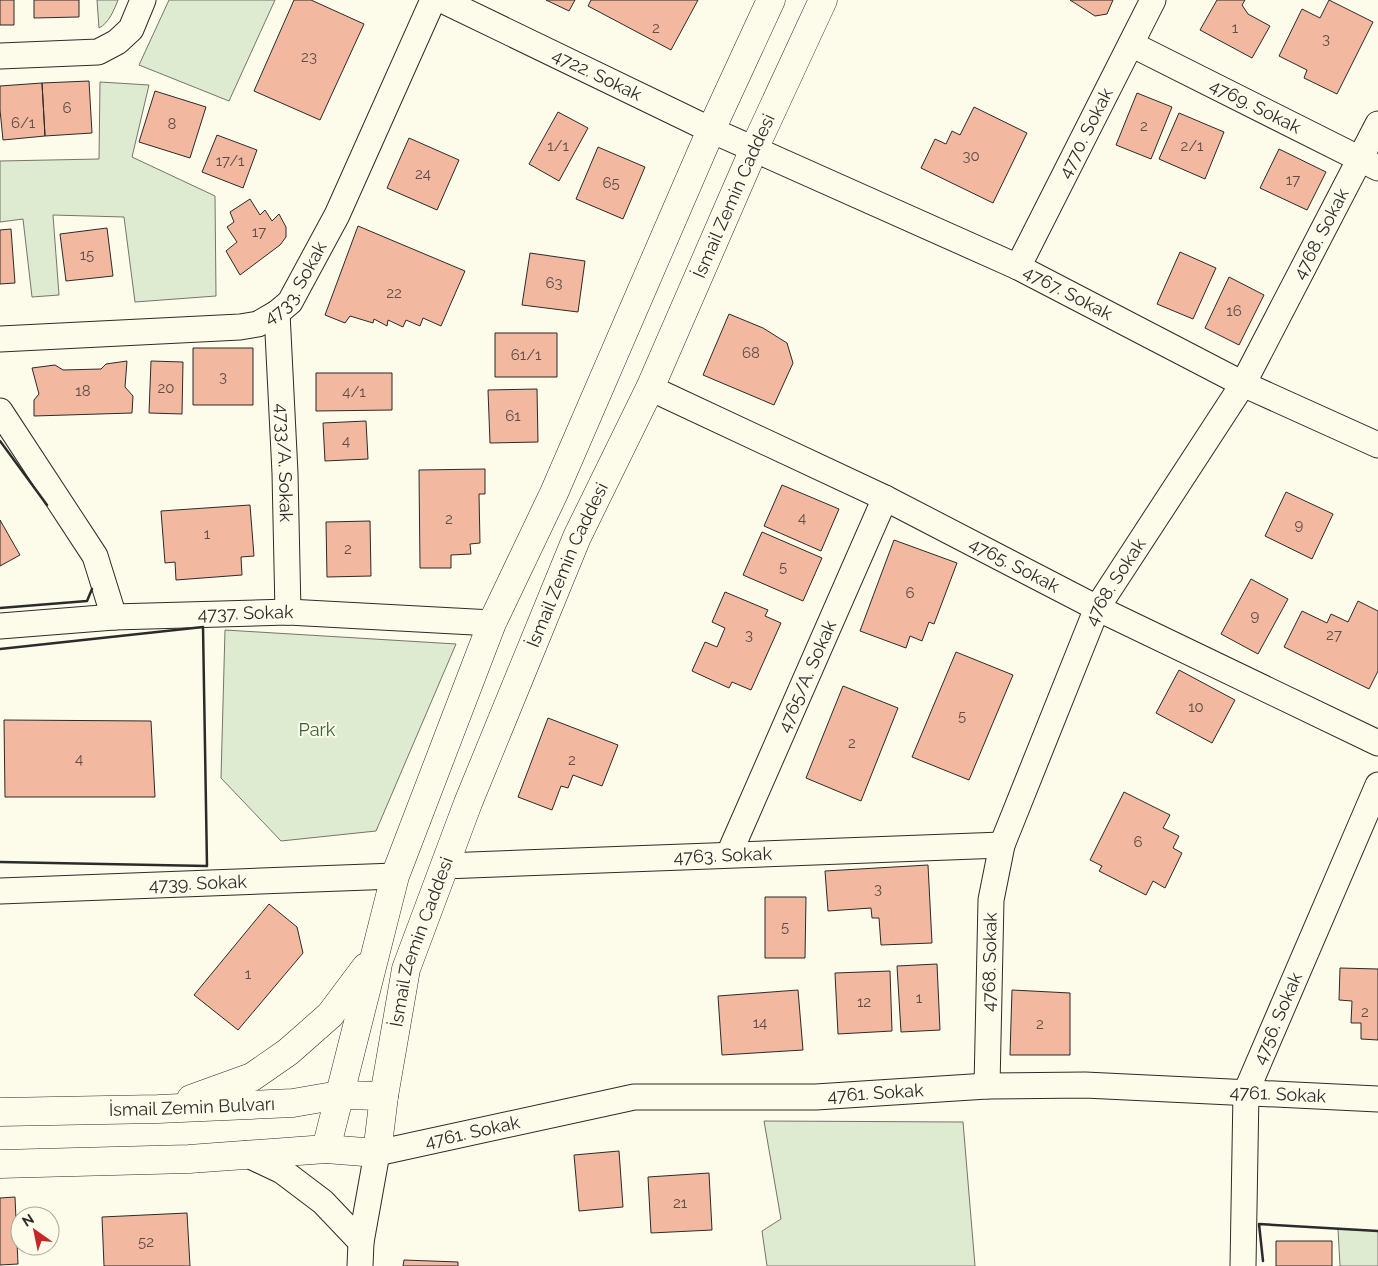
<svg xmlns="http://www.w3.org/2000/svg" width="1378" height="1266" font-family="Raleway,sans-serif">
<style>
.green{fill:#deebd1;stroke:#74746e}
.building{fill:#f2b8a0;stroke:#2b2b2b}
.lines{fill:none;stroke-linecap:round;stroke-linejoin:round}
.minor-casing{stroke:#2b2b2b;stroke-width:27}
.secondary-casing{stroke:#2b2b2b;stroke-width:29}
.minor{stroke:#fdfbea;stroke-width:25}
.secondary{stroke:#fdfbea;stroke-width:28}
.wall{stroke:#2b2b2b;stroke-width:2.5}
.labels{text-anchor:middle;stroke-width:4;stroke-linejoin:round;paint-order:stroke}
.number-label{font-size:15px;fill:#5d4e48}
.street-label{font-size:18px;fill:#2b2b2b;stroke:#fdfbea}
.park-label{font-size:18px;fill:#34623c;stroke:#fdfbea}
</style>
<rect width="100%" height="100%" fill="#fdfbea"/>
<!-- green -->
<path class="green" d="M97,0H118C114,10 109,23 99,28Z
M169,0H275L229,101L139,65Z
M100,82L149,85L132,157L215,196L216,296L135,302L124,217L53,215L59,295L32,297L23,219L0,222V161L99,159Z
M225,630L456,644L376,831L281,841L221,778Z
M764,1121L963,1122L975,1266H767L762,1231L781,1219Z
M1338,1229L1378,1231V1266H1340Z"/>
<!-- building -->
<path class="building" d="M0,0H14V25H0Z
M34,0H79V17L34,18Z
M294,0H311L364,24L320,120L254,91Z
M546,0H575L569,11Z
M591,0H698L671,50L588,6Z
M1070,0H1113L1107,14L1095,16Z
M1217,0H1245L1242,5L1248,14L1270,26L1252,58L1200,30Z
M1329,0L1373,22L1337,94L1304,78L1307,70L1279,56L1302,9L1320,18Z
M89,81L92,133L45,136L42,83Z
M42,83L45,136L3,140L0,110V86Z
M155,91L206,107L190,158L139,142Z
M1137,93L1172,107L1151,159L1116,145Z
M974,107L1027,133L993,203L921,168L935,139L946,144L952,131L960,135Z
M558,112L588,128L559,181L529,164Z
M1179,113L1224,132L1205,179L1159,159Z
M217,135L257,150L243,188L202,172Z
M409,138L459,160L437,210L387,188Z
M598,147L645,167L623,219L576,199Z
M1279,149L1326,172L1307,210L1260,188Z
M250,199L260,215L265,210L272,221L279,214L286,227V237L280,245L240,275L226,251L237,242L227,227L234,222L230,212Z
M358,226L465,271L441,326L423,318L420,326L406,320L403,327L388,320L387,326L374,319L373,323L350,316L345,323L325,315Z
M107,228L113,276L66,281L60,234Z
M11,229L15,283L0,284V230Z
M1180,252L1216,268L1193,319L1157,304Z
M530,253L585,261L578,312L522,305Z
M1229,277L1264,295L1239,345L1205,328Z
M729,314L763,328L787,343L793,363L774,405L703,375Z
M495,333H557V377H495Z
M193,348H253V405H193Z
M127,361L125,387L133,396L132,413L34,416V400L39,394L32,368L55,365L63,370L101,369L106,364Z
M151,361L183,362L182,414L149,413Z
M316,373H392V410L316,411Z
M537,389L538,442L490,443L488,390Z
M366,421L368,459L325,461L323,423Z
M485,469V494H479L480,543L470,544L471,554L451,555V568H420L419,470Z
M782,485L839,509L821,551L764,526Z
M1286,492L1333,514L1312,559L1265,536Z
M250,505L254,556L241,557L242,575L176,580L175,562L165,563L161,511Z
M0,520L20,555L0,566Z
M370,521L371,576L327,577L326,522Z
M762,532L822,558L803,601L743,575Z
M894,540L957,563L934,624L929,622L922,641L910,636L906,648L860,631Z
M1251,579L1288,599L1258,654L1221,634Z
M725,592L768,610L765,616L781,623L751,690L732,682L729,688L692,671L705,642L717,647L725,628L712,622Z
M1358,601L1378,611V671L1369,689L1284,647L1302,611L1327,623L1331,614L1348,622Z
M956,652L1013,675L969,780L912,757Z
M1179,670L1235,700L1212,743L1156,713Z
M843,686L898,708L861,801L806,778Z
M548,718L618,745L602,786L573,775L568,788L561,786L552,810L518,797Z
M4,720L151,721L155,797H5Z
M1124,792L1170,815L1163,828L1179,836L1173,848L1182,853L1165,888L1153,881L1146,895L1099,871L1102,866L1090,860Z
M928,865L932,943L881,945L879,918H872L871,908L828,911L825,871Z
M765,897H806L805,958H765Z
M269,904L297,927L303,953L238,1030L194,995Z
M937,964L940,1030L901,1032L897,966Z
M1340,968L1378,969V1040L1361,1039V1023H1351L1352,1001L1339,1000Z
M890,971L892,1031L838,1034L835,973Z
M798,990L803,1050L722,1055L718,996Z
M1012,990L1070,993V1055H1010Z
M619,1151L623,1207L579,1211L574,1155Z
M709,1173L712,1230L651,1233L648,1177Z
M15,1197L18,1264L0,1265V1198Z
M187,1213L190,1266H104L102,1217Z
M1276,1241H1332V1266H1276Z
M404,1260L458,1262V1266H403Z"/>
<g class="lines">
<!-- minor casing -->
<g class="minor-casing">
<g id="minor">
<path id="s1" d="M442,0L711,130L1018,267L1243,384L1378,445"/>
<path id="s2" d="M1131,44L1378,168"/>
<path d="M0,56L98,52L117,42L131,29L143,0"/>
<path id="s3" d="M1018,267L1153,0"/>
<path id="s4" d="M277,313L285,473L288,612"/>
<path id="s5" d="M0,339L240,327L258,324L277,313L290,302L337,215L433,0"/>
<path id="s6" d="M650,388L885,498L1097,608L1378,743"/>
<path d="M0,411L95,556L114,617"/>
<path id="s7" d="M0,626L114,617L288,612L492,623"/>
<path id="s8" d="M729,854L885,498"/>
<path id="s9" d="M444,866L1002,845"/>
<path id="s10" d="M0,891L395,876"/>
<path id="s11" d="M987,1086L991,900L1002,845L1097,608L1243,384L1378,124"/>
<path d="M246,1154L282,1171L323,1202L361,1242"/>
<path id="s12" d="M360,1266L361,1242L377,1153L634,1097H816L987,1086L1085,1085L1378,1099"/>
<path id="s13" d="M1243,1266L1246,1092L1378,785"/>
</g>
</g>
<!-- secondary casing -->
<g class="secondary-casing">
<g id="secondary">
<path d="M191,1099L252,1077L288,1052L330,1015L366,967"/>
<path id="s14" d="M0,1112L158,1109L293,1103L339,1095L384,1096"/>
<path d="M326,1149L395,876L492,623L554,493L711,130L771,0"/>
<path id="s15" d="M0,1164L189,1159L326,1149L377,1153L384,1096L406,969L468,803L577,537L650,388L754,149L823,0"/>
</g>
</g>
<!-- minor -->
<use href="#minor" class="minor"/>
<!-- secondary -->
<use href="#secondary" class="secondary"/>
<!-- wall -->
<path class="wall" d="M0,441L47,505
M0,608L87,601L92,589
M0,649L203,627L207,866L0,862
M1263,1261L1259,1224L1378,1231"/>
</g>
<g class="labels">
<!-- number labels -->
<g class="number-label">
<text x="656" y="33">2</text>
<text x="1235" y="33">1</text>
<text x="1326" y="44">3</text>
<text x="309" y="62">23</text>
<text x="67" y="113">6</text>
<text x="23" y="128">6/1</text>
<text x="172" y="129">8</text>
<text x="1144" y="131">2</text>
<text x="558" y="151">1/1</text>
<text x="1192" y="151">2/1</text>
<text x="971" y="161">30</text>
<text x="230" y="166">17/1</text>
<text x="423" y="179">24</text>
<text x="1293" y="185">17</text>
<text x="611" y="188">65</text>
<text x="259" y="237">17</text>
<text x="87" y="260">15</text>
<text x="554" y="288">63</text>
<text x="394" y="298">22</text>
<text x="1234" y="316">16</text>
<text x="751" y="358">68</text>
<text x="526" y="360">61/1</text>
<text x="223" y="382">3</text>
<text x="166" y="393">20</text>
<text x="83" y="396">18</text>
<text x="354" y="397">4/1</text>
<text x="513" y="421">61</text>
<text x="346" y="446">4</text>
<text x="802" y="523">4</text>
<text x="449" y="524">2</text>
<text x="1299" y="530">9</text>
<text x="207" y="539">1</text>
<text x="348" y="554">2</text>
<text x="783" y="572">5</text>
<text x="910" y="598">6</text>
<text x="1255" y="621">9</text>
<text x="749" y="640">3</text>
<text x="1334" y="640">27</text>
<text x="1196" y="712">10</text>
<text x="962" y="721">5</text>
<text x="852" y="748">2</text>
<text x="79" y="764">4</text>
<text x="572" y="765">2</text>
<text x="1138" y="847">6</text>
<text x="878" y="894">3</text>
<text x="785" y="932">5</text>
<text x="248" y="979">1</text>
<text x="919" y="1003">1</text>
<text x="864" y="1007">12</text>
<text x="1365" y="1017">2</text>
<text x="760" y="1028">14</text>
<text x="1040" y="1029">2</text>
<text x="680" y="1208">21</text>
<text x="146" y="1247">52</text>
</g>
<!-- street labels -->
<g class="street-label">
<text dy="6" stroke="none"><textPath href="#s1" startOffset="172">4722. Sokak</textPath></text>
<text dy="6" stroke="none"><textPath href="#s2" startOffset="139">4769. Sokak</textPath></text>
<text dy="6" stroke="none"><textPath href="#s3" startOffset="150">4770. Sokak</textPath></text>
<text dy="6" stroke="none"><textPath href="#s15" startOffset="1404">İsmail Zemin Caddesi</textPath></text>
<text dy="6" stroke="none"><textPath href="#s11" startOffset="934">4768. Sokak</textPath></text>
<text dy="6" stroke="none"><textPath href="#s5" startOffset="316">4733. Sokak</textPath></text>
<text dy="6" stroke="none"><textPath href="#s1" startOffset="691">4767. Sokak</textPath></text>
<text dy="6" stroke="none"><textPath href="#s4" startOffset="150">4733/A. Sokak</textPath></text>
<text dy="6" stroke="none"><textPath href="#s6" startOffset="405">4765. Sokak</textPath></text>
<text dy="6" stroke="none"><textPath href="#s15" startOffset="999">İsmail Zemin Caddesi</textPath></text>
<text dy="6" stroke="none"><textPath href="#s11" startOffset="529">4768. Sokak</textPath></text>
<text dy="6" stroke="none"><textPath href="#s7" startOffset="246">4737. Sokak</textPath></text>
<text dy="6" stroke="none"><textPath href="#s8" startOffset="194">4765/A. Sokak</textPath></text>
<text dy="6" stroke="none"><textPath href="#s9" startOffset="279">4763. Sokak</textPath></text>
<text dy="6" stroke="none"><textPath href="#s10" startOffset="198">4739. Sokak</textPath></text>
<text dy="6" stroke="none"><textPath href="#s15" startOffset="594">İsmail Zemin Caddesi</textPath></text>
<text dy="6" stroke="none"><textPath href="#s11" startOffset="124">4768. Sokak</textPath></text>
<text dy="6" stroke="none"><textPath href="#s13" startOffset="254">4756. Sokak</textPath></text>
<text dy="6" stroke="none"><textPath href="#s12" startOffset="619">4761. Sokak</textPath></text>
<text dy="6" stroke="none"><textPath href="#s12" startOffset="1022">4761. Sokak</textPath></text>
<text dy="6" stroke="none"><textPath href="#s14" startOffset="192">İsmail Zemin Bulvarı</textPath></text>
<text dy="6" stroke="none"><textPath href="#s12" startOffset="212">4761. Sokak</textPath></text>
</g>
<!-- park labels -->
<g class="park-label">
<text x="317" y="736">Park</text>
</g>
</g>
<!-- north arrow -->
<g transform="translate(35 1231) rotate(327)"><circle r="24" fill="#fdfbea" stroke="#a9a89e"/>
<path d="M0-4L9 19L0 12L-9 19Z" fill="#c62828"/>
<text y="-8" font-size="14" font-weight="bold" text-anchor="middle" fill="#2b2b2b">N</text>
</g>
</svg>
